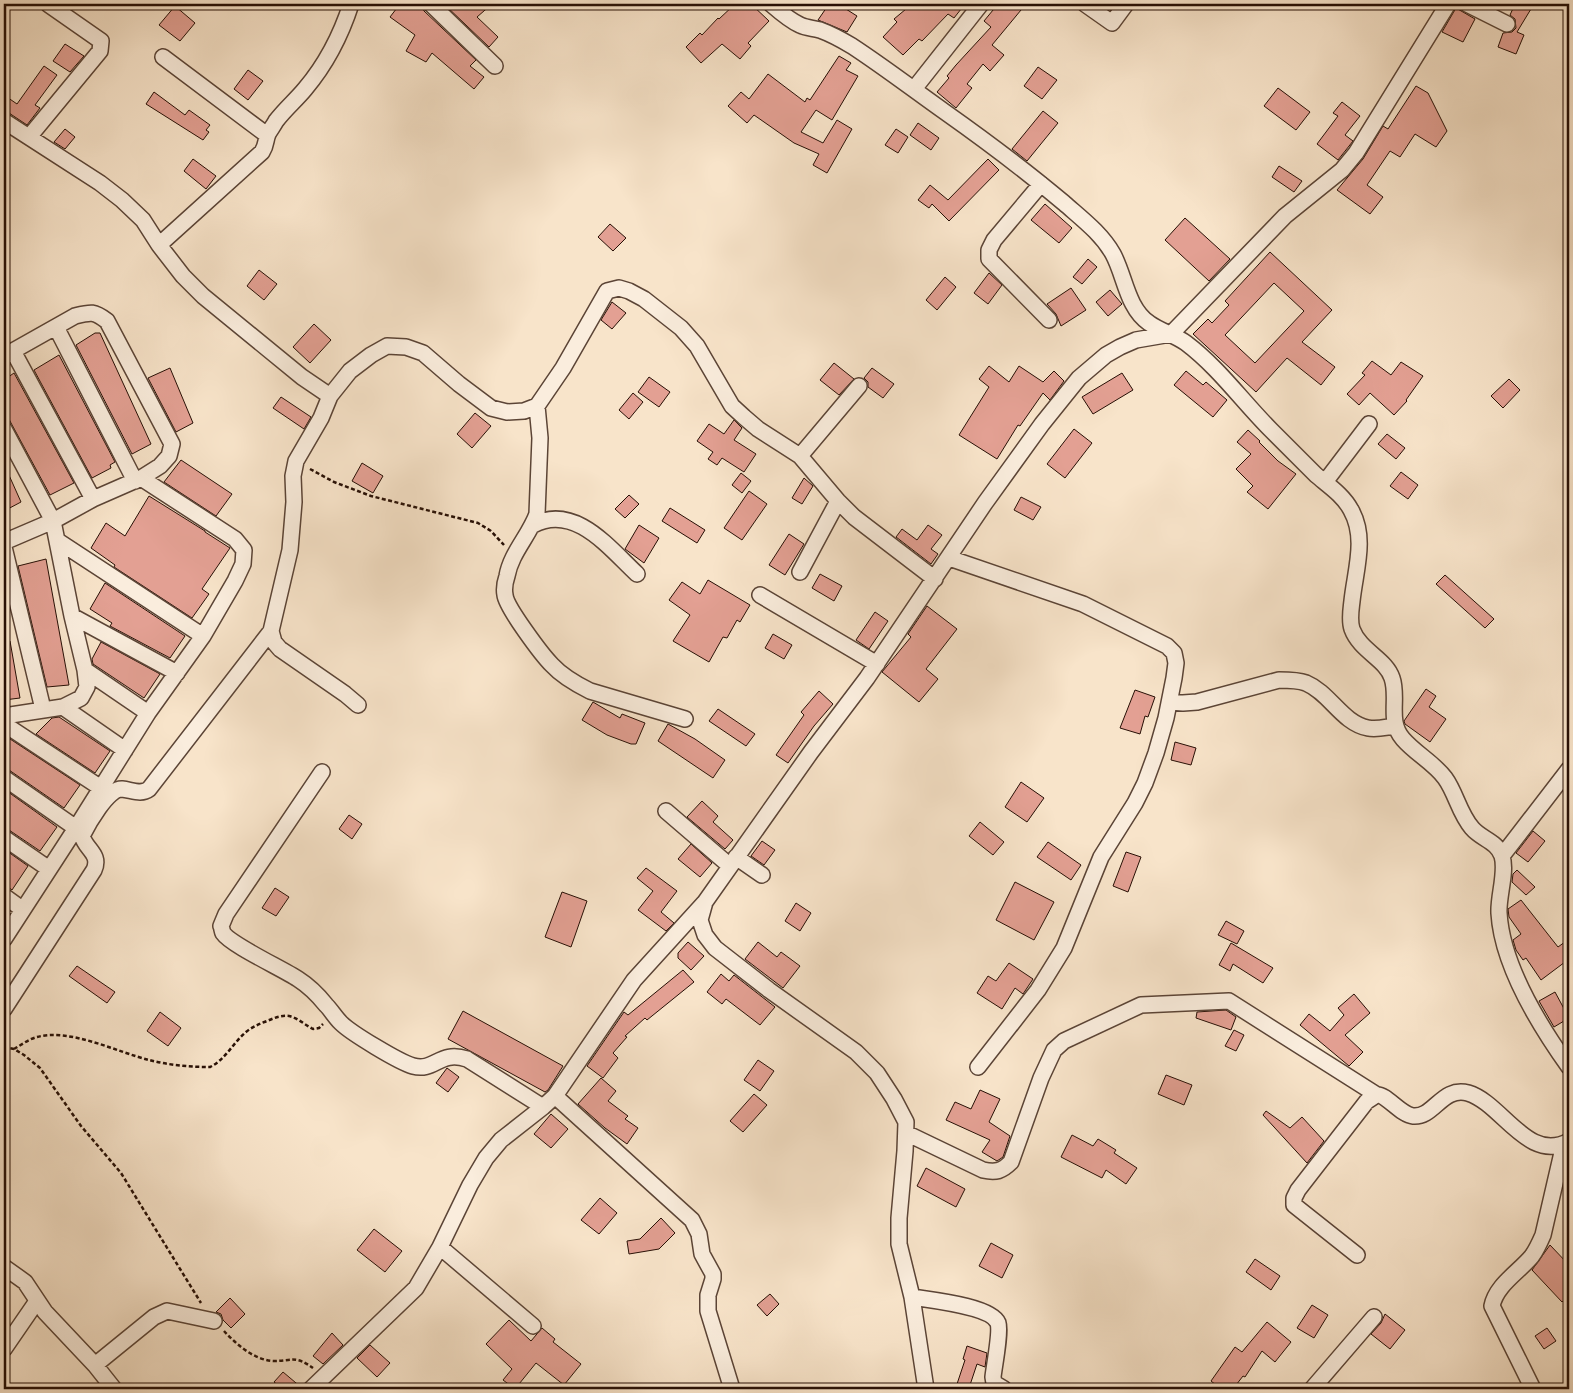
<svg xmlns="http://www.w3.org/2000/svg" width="1573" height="1393" font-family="'IM FELL Great Primer',serif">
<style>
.building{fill:#e3a093;stroke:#270f05;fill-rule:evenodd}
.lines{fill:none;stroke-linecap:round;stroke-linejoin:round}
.minor-casing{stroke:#5b4436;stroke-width:18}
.path{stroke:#270f05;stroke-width:2.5;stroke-dasharray:4 2.5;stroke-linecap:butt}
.minor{stroke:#faeddd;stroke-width:15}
</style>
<rect width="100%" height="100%" fill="#f8e4ca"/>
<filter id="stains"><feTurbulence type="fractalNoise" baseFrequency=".004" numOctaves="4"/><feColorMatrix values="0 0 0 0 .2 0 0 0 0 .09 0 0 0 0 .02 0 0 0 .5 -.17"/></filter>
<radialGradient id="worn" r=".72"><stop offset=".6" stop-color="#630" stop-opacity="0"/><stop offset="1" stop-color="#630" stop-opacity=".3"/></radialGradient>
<!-- building -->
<path class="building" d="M400,4H422L424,11L476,60L470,66L484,77L474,89L432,53L426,62L406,51L415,35L390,17Z
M444,4H492L477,17L498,37L489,47Z
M735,4H751L769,21L748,43L751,46L740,59L722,44L701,63L686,47L700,33L702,35L718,18L719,19Z
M829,4H838L857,16L847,32L818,20Z
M912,4H965L954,18L948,14L922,41L919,39L903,55L883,37L897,22L894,19Z
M998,4H1026L992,45L1004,55L990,71L983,64L967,84L972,88L956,108L937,92L949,78L947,76L956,65L991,27L984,21Z
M1515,4H1534L1517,32L1524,35L1516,54L1498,47L1503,33L1512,32L1516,28L1515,19L1510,15Z
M175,6L195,23L180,41L159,25Z
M1456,8L1475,19L1463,42L1442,32Z
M65,44L84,56L70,72L53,61Z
M839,56L851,63L846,70L858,76L832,120L816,110L801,132L823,143L837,120L852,129L827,173L813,165L819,154L794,143L754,115L747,123L728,106L741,92L749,99L768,74L805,102L807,98L810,100Z
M44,66L57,75L35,105L40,108L27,125L9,113L4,112V95L17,104Z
M1038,67L1057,80L1042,99L1024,86Z
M248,70L263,81L248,100L234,89Z
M1416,86L1428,93L1447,131L1436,147L1415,134L1400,157L1390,151L1367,185L1383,197L1370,214L1337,190L1363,159L1383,126L1388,129Z
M1278,88L1310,112L1296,130L1264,106Z
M154,92L185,115L189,110L210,125L206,130L209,132L203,140L146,104Z
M1342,102L1360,116L1345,135L1353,141L1338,160L1317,144L1338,116L1333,113Z
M1043,111L1058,123L1027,161L1012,149Z
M918,123L939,138L931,150L910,135Z
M65,129L75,137L65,149L54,142Z
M896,129L908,137L898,153L885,145Z
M193,159L216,176L206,189L184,171Z
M988,159L999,170L949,221L932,204L929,208L918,200L930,185L948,200Z
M1279,166L1302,181L1294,192L1272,177Z
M1045,204L1072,228L1059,243L1031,220Z
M1185,218L1230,259L1209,281L1165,240Z
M610,224L626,238L613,251L598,237Z
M1270,252L1332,310L1302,342L1335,367L1321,385L1287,358L1256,392L1193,334L1208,319L1212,323L1229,305L1225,301ZM1274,283L1304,311L1255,363L1225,335Z
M1088,259L1097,267L1082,284L1073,277Z
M259,270L277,284L264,300L247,286Z
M989,273L1002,285L988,304L974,293Z
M945,277L956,287L937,310L926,300Z
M1071,288L1086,310L1061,326L1056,314L1047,304Z
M1110,290L1122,304L1108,316L1096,302Z
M612,302L626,313L612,329L601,320Z
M314,324L331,340L310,363L293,347Z
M95,333H100L151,444L132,454L76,345Z
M59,355L115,462L110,465L111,468L92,478L34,370Z
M1372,361L1391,375L1401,362L1423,376L1406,400L1407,401L1394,415L1370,393L1359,405L1347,394L1365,375L1362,373Z
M834,363L854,379L839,395L820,380Z
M989,366L1009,382L1019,366L1043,382L1054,371L1064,381L1050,400L1043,393L1020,426L1018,425L997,459L959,435L989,387L979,379Z
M170,368L193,423L176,432L148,378Z
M872,368L894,384L883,398L868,387V382L864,378Z
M1186,371L1203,385L1206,382L1227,400L1213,417L1174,385Z
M14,373L74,483L50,495L4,410V380Z
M1122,373L1133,390L1093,414L1082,397Z
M649,377L670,392L659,407L638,392Z
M1509,379L1520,390L1503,408L1491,396Z
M633,393L643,402L629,419L619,410Z
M281,397L311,417L304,429L273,408Z
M475,413L491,426L472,448L457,434Z
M734,420L742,428L734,440L756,454L744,472L722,458L717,465L708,459L713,452L697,441L709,424L724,434Z
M1074,429L1092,443L1065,478L1047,464Z
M1248,430L1260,441L1259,442L1278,461L1296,474L1268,509L1247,492L1253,486L1236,469L1251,454L1237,442Z
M1387,434L1405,448L1396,459L1378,444Z
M181,460L232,494L216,516L164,482Z
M362,463L383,476L373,493L352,481Z
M4,464L21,502L4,511Z
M1401,472L1418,485L1408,499L1390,486Z
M741,473L751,481L742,493L732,485Z
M804,478L813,486L802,504L792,498Z
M749,491L767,504L742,540L724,528Z
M629,495L639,504L625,518L615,509Z
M149,496L205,531V532L230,548L202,589L209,594L192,618L114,567L115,565L91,548L106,523L125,536Z
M1021,497L1041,507L1033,520L1014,510Z
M670,508L705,530L697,543L662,521Z
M639,525L659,538L644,563L625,549Z
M928,525L942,535L931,549L938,554L931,564L896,537L902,529L917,540Z
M789,534L804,544L785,575L769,565Z
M46,559L69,685L47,687L18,566Z
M820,574L842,586L834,601L812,588Z
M1445,575L1494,619L1485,628L1436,584Z
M708,580L750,605L740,622L737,620L727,638L723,637L709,662L673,641L690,615L669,600L682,582L700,594Z
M105,583L185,636L170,658L110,626L112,623L90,609Z
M927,606L957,629L926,669L938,679L919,702L882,672L911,637L908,634Z
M875,612L888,621L869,649L856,640Z
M773,634L792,645L784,659L765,648Z
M4,641H10L20,698L4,700Z
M101,642L160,674L144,698L93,664L92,659Z
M1426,689L1436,696L1429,707L1446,719L1430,742L1405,724L1404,721Z
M1135,690L1155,697L1148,717L1145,716L1140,734L1120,728Z
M819,691L833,704L814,726L788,763L776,755L804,715L801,712Z
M593,702L620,718L622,714L645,723L636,744H631L607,735L582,720Z
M718,709L755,734L746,746L709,721Z
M59,717L110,751L95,773L36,734L52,718Z
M668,724L695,739L725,760L713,778L658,741Z
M4,735L80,785L64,808L9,770L4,769Z
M1175,742L1196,748L1191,765L1171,760Z
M1021,782L1044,798L1027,822L1005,807Z
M4,789L57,827L40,851L9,830L4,829Z
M702,801L718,816L713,822L733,840L725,849L687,817Z
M349,815L362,824L352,839L339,829Z
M980,822L1004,842L993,855L969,836Z
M1533,831L1545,841L1528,862L1516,853Z
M762,841L775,850L764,865L751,856Z
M1048,842L1081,865L1071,880L1037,857Z
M691,844L712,863L700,877L678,859Z
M4,849L28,866L12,890L4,884Z
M1126,852L1141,857L1128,892L1113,886Z
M646,868L677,891L661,912L674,923L666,931L638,910L653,891L637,878Z
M1517,870L1535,887L1526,895L1512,882L1513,874Z
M1015,882L1054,902L1034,940L996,920Z
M275,888L289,897L276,916L262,908Z
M562,892L587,901L571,947L545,937Z
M1521,900L1558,947L1569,939V959L1541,980L1526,958L1523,960L1516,950L1513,940L1521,934L1509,917L1508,909Z
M796,903L811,913L800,931L785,921Z
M1226,921L1244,931L1237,944L1218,935Z
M688,942L704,956L691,970L678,958V953Z
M758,942L777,957L781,952L800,966L783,988L745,959Z
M1231,943L1273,968L1263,983L1233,964L1230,971L1219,965Z
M1009,963L1033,979L1023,994L1015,988L1002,1009L977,993L988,976L996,981Z
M77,966L115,992L107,1003L69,976Z
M683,970L694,982L647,1020L645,1018L625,1036L627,1037L613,1053L618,1058L603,1078L587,1066L624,1012L628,1015Z
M721,974L729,981L734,975L775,1007L760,1025L726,999L722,1004L707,992Z
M1555,992L1569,1018L1554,1027L1539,1001Z
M1354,994L1370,1013L1345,1035L1363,1052L1349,1066L1300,1025L1309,1014L1330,1031L1344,1015L1338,1008Z
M1226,1010L1236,1017L1231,1030L1196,1018L1197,1012Z
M463,1011L563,1066L548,1090L545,1092L448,1039Z
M160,1012L181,1028L168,1046L147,1031Z
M1234,1030L1244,1035L1236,1051L1225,1046Z
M758,1060L774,1071L760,1091L744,1080Z
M447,1068L459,1077L448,1092L436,1083Z
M1166,1075L1192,1085L1184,1105L1158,1094Z
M601,1078L616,1091L608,1101L628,1116L625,1119L638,1128L627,1144L605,1128L578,1104Z
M980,1090L1000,1099L989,1122L1010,1136L1003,1157L997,1161L982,1152L990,1140L946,1120L955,1102L971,1109Z
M754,1094L767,1105L743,1132L730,1121Z
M1266,1111L1290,1128L1302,1117L1324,1141L1307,1163L1263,1115Z
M551,1114L568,1129L551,1148L534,1134Z
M1072,1135L1093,1146L1098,1139L1116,1150L1114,1153L1137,1168L1126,1184L1106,1170L1102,1178L1061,1157Z
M926,1168L965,1189L956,1207L917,1186Z
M600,1198L617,1213L599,1234L581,1220Z
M661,1218L675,1233L659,1249L629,1254L627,1241L640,1239Z
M374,1229L402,1251L385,1272L357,1250Z
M991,1243L1013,1255L1002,1278L979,1266Z
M1550,1245L1569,1265V1295L1562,1302L1532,1270Z
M1255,1259L1280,1276L1271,1290L1246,1272Z
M770,1294L779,1304L767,1316L757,1305Z
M230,1298L245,1314L231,1328L223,1320L221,1314L216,1312Z
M1312,1305L1328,1315L1314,1338L1297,1328Z
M1385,1314L1405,1330L1390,1349L1371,1334L1381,1323Z
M509,1320L531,1341L542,1328L555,1339L553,1342L581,1364L564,1385L536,1363L515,1389L503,1380L512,1369L486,1344Z
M1267,1322L1291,1342L1275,1362L1262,1351L1245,1377L1243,1376L1233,1389H1221L1211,1381L1235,1347L1242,1352Z
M1547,1328L1556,1341L1544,1349L1535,1336Z
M332,1333L343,1345L323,1364L313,1356Z
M370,1345L390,1363L377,1377L357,1358Z
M967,1346L987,1353L985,1367L977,1364L969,1388L957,1384L965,1360L963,1359Z
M283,1372L302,1388V1389H283L274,1382Z"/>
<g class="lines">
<!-- minor casing -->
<g class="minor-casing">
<path id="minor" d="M431,4L495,66
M771,4C779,11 789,20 800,25C806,28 813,28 820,30C831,34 842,40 852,46C884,67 914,90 945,112C986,141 1026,171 1064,203C1082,219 1101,233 1113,254C1125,276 1127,308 1149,323C1160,331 1175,335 1186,343C1219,368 1242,401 1271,430C1286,445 1301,460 1316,475C1329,486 1343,495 1351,510C1367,538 1355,571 1352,601C1351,610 1349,620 1352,629C1360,651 1386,659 1392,678C1399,698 1387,721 1403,739C1416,754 1433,762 1445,778C1456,793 1459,813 1472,828C1481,839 1497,841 1502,856C1507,872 1498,896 1499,913C1502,965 1539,1025 1569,1067
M1085,4L1112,23L1126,4
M1467,4L1507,24
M163,57L267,135
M914,89L981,4
M4,121L100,183L122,200L143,220L159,245L183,276L203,296L302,377L330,396
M29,137L100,51L101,41L48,4
M1041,184L994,240L989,250V259L1049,320
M159,245L262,152C267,144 265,141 268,134C270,130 274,125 276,121C285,109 296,100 305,89C327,63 341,35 351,4
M56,327L135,481
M13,351L93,499
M4,356L75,316C91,312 94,311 107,321L172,444L169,456L160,466L141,478L93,499L53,521L4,542
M537,406L540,438L537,514C529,536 511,553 507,576C505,582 504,590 505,595C506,607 542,655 552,665C562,676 576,684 590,691L685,719
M4,429L53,521L72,616L85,670L87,687L81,698L63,707L4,716
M800,456L859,386
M1325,482L1369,424
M533,525C575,503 609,548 637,574
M58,541L203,636
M4,547L43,709
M949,558L1083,604L1167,646L1174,653L1176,663L1174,678L1166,718L1156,753L1145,783L1135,803L1101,857L1064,948L1038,990L978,1067
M800,572L838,501
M760,595L877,664
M72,616L177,673
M85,670L148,713
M1170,702L1183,703L1197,702L1279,680C1288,680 1298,680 1306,683C1330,693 1342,723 1368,728C1377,730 1386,727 1395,726
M358,705L345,694L280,649L274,642L271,631L290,550L294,502L293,476L296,461L321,418L330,396L350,371L371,355L387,346L406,347L423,353L459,384L491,408L507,412L524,411L537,406L563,368L607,291L619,288L629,291L644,299L681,328L697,346L732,406L744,417L758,429L800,456L838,501L854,517L935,579
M63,707L125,750
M4,724L101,788
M322,772L226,914L221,926C222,928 222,931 223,933C231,945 283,969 298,979C309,986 318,995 326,1005C331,1010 335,1017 341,1023C351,1033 399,1062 413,1066C435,1072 439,1050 467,1059L543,1107
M4,778L76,828
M666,811L730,866
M4,838L49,869
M1502,856L1569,769
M736,857L762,875
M4,896L22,909
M4,939L76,828L148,713L203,636L235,581L243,564L244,550L235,539L141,478
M4,1009L94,870C101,854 86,850 82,836C88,824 108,788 122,789C132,790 141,795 149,789L271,631
M555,1096L692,1220L699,1234L702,1254L713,1274V1279L708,1295V1311L732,1389
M906,1133L983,1170C996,1173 1002,1171 1011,1162L1041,1078L1054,1050L1064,1041L1141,1005L1229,1001L1377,1095
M440,1247L533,1326
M1357,1255L1294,1205V1198L1298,1190L1367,1101C1370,1100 1374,1096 1377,1095C1386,1094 1401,1115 1413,1116C1434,1118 1442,1086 1468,1093C1502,1103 1528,1164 1569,1141
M4,1267L25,1282L45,1312L95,1365L114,1389
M912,1297C930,1300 991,1306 998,1323C1001,1332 994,1367 993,1377L994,1383L1004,1389
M4,1349L37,1301
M95,1365L154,1317L167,1311L214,1321
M311,1389L416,1288L440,1247L470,1185L486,1158L501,1140L543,1107L555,1096L634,980L704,903
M926,1389L912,1297L899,1244V1218L905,1151L906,1122L894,1099L877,1073L856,1052L769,990L715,948L705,935L700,920L705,902L811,752L867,678L985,503L1042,424L1079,378L1106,355L1120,347L1136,340L1171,334L1285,216L1342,170L1356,153L1448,4
M1312,1389L1374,1317
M1533,1389L1492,1306C1496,1285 1519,1272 1532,1256C1537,1249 1540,1242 1543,1235L1564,1144"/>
</g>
<!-- path -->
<path class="path" d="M310,469L334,482L371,496L478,523L491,531L504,545
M4,1047L14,1049L24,1055L40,1068L81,1126L121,1173L201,1303
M14,1049C21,1045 29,1039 37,1037C70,1028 117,1052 149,1060C168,1065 190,1067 210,1067C225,1060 233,1043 246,1032C252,1027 259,1024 267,1021C274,1018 281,1015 289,1016C298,1018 305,1025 313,1029L319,1028L323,1024
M224,1331C236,1344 254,1360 273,1361C292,1361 295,1355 313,1368"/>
<!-- minor -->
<use href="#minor" class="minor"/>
</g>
<!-- margin -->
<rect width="1573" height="1393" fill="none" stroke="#f8e4ca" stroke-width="20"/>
<rect x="5" y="5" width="1563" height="1383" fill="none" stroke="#270f05" stroke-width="2.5"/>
<rect x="10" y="10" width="1553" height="1373" fill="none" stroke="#270f05"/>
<rect width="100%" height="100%" filter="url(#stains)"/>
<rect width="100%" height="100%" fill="url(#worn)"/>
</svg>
